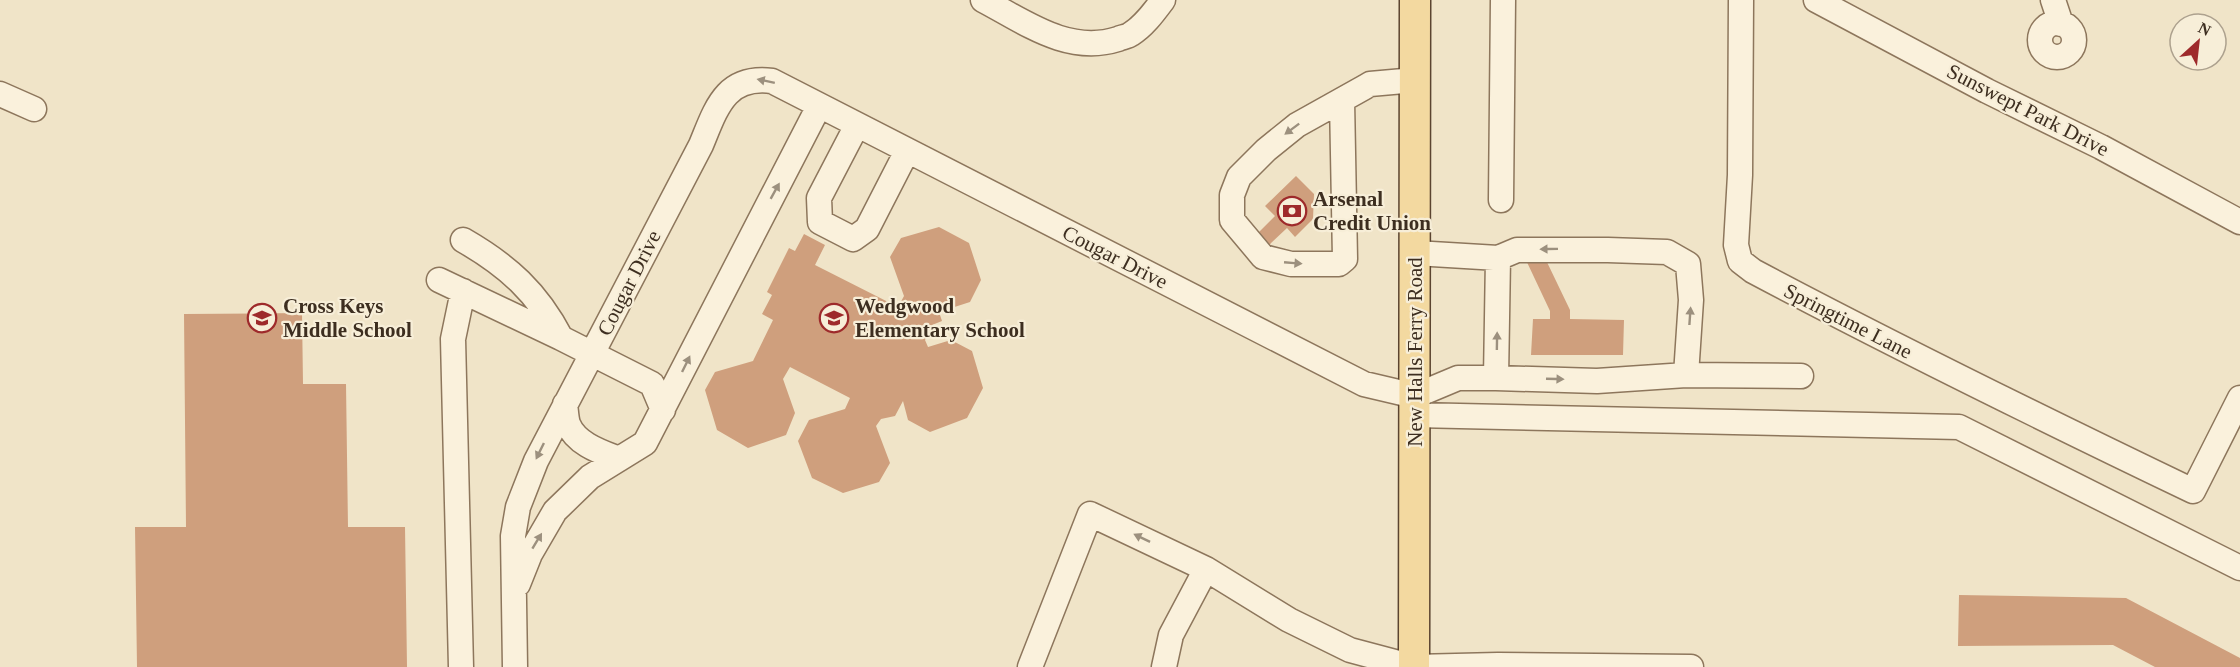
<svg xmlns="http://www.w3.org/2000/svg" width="2240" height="667" font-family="Georgia,serif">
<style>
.building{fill:#cf9f7d}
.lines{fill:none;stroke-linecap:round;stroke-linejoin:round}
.minor-casing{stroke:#8d765c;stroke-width:27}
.major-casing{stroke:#5b4430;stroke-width:33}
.minor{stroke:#faf1dc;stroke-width:24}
.major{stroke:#f3d9a0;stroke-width:30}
.oneway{fill:#9c907e}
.labels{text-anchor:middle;stroke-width:4.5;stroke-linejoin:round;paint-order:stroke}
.street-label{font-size:21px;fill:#3d2e20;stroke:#f7eed8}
.poi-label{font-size:21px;font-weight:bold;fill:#3d2e20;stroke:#f7eed8;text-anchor:start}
</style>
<rect width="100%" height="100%" fill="#f0e4c8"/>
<!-- building -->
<path class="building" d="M1296,176L1314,194L1313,219L1295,237L1287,228L1268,246L1257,234L1275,216L1265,206Z
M939,227L969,243L981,280L970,302L939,312L942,321L932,325L925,340L928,347L951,340L972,351L983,388L967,418L930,432L908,420L903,401L895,416L881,419L876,426L890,463L879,482L843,493L812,478L798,441L809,420L845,409L850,398L790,367L783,379L795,413L786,435L748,448L717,430L705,390L715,372L753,361L773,320L762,314L772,295L767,292L789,248L795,251L804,234L825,245L815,265L898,307L904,296L890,257L901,238Z
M1525,258H1545L1570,310V319L1624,320L1623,355H1531L1533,319H1550V311Z
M302,313L303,384H346L348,527H405L407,667H137L135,527H186L184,314Z
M1959,595L2126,598L2240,658V667H2155L2113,645L1958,646Z"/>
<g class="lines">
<!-- minor casing -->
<g class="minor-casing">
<path id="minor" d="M983,0C1025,22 1068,55 1118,39C1122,37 1127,37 1131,34C1144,26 1154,12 1163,0
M1741,0L1740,175L1736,245L1740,261L1753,271C1898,348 2045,420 2193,491L2240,398
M1816,0L1987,91L2101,147L2240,222
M2053,0L2061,24
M2040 40a17 17 0 1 1 34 0a17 17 0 1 1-34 0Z
M0,94L34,109
M1342,100L1345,259L1339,264H1291L1263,257L1232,220V195L1239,177L1266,150L1297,125L1365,87L1370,84L1415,80
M857,125L819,198L820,222L853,239L867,229L907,151
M1501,200L1503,0
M463,240C508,266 537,292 561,338
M1498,258L1517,250H1608L1667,252L1688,264L1691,300L1686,375
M439,280L561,338L652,384L663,410
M1496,378L1597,381L1686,375L1801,376
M565,404C566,410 566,418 568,424C576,444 601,452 619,459
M1415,415L1959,427L2240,568
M518,584L530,554L555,511L590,477L645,443L819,106
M461,667L453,339L463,291
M515,667L513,536L518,507L536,461L701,145C716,109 725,75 772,81L1364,384L1415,396L1458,378H1496L1498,258L1415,253
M1030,667L1090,514L1206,569L1289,620L1350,650L1414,667L1498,665L1691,667
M1164,667L1171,635L1206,569"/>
</g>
<!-- major casing -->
<g class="major-casing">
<path id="major" d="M1414,667L1415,0"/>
</g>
<!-- minor -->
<use href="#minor" class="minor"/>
<!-- major -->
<use href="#major" class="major"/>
</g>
<!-- one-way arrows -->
<defs><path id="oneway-solid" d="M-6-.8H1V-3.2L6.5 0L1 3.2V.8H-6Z" transform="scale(1.5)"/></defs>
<g class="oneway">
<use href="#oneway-solid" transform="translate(766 81) rotate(-168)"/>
<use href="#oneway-solid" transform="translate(1292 129) rotate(143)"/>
<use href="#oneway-solid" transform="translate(775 191) rotate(-61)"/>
<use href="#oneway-solid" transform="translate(1549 249) rotate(179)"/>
<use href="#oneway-solid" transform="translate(1293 263) rotate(5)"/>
<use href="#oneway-solid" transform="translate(1690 316) rotate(-86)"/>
<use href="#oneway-solid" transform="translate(1497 341) rotate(-89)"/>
<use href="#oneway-solid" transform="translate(686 364) rotate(-64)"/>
<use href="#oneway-solid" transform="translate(1555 379) rotate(2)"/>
<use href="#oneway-solid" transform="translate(540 451) rotate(116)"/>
<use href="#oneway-solid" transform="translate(1142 538) rotate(-154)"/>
<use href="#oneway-solid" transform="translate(537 541) rotate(-59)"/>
</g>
<!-- icons -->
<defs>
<g id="bank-ring" transform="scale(1.5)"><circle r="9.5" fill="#f7eed8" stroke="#9e2a2b" stroke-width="1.5"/><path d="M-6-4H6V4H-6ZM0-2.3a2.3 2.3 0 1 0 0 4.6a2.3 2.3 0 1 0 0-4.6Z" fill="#9e2a2b"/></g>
<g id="school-ring" transform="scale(1.5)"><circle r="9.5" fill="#f7eed8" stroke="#9e2a2b" stroke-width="1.5"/><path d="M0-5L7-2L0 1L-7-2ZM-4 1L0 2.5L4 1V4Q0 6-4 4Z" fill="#9e2a2b"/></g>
</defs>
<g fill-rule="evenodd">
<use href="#bank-ring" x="1292" y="211"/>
<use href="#school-ring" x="262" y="318"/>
<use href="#school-ring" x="834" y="318"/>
</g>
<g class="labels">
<!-- street labels -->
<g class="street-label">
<text transform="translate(2028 110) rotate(27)" y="7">Sunswept Park Drive</text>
<text transform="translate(1115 257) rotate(27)" y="7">Cougar Drive</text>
<text transform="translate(629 283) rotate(-63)" y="7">Cougar Drive</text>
<text transform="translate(1848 321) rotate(27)" y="7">Springtime Lane</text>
<text transform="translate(1415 352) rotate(-90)" y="7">New Halls Ferry Road</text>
</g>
<!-- poi labels -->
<g class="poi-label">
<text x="1313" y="206">Arsenal<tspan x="1313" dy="24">Credit Union</tspan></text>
<text x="283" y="313">Cross Keys<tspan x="283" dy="24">Middle School</tspan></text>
<text x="855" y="313">Wedgwood<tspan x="855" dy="24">Elementary School</tspan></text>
</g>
</g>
<!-- north arrow -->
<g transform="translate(2198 42) rotate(27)"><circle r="28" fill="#f7eed8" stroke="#ada18e" stroke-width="1.5"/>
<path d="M0-4.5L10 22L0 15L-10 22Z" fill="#9e2a2b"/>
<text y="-9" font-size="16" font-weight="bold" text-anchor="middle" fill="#3d2e20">N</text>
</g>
</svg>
